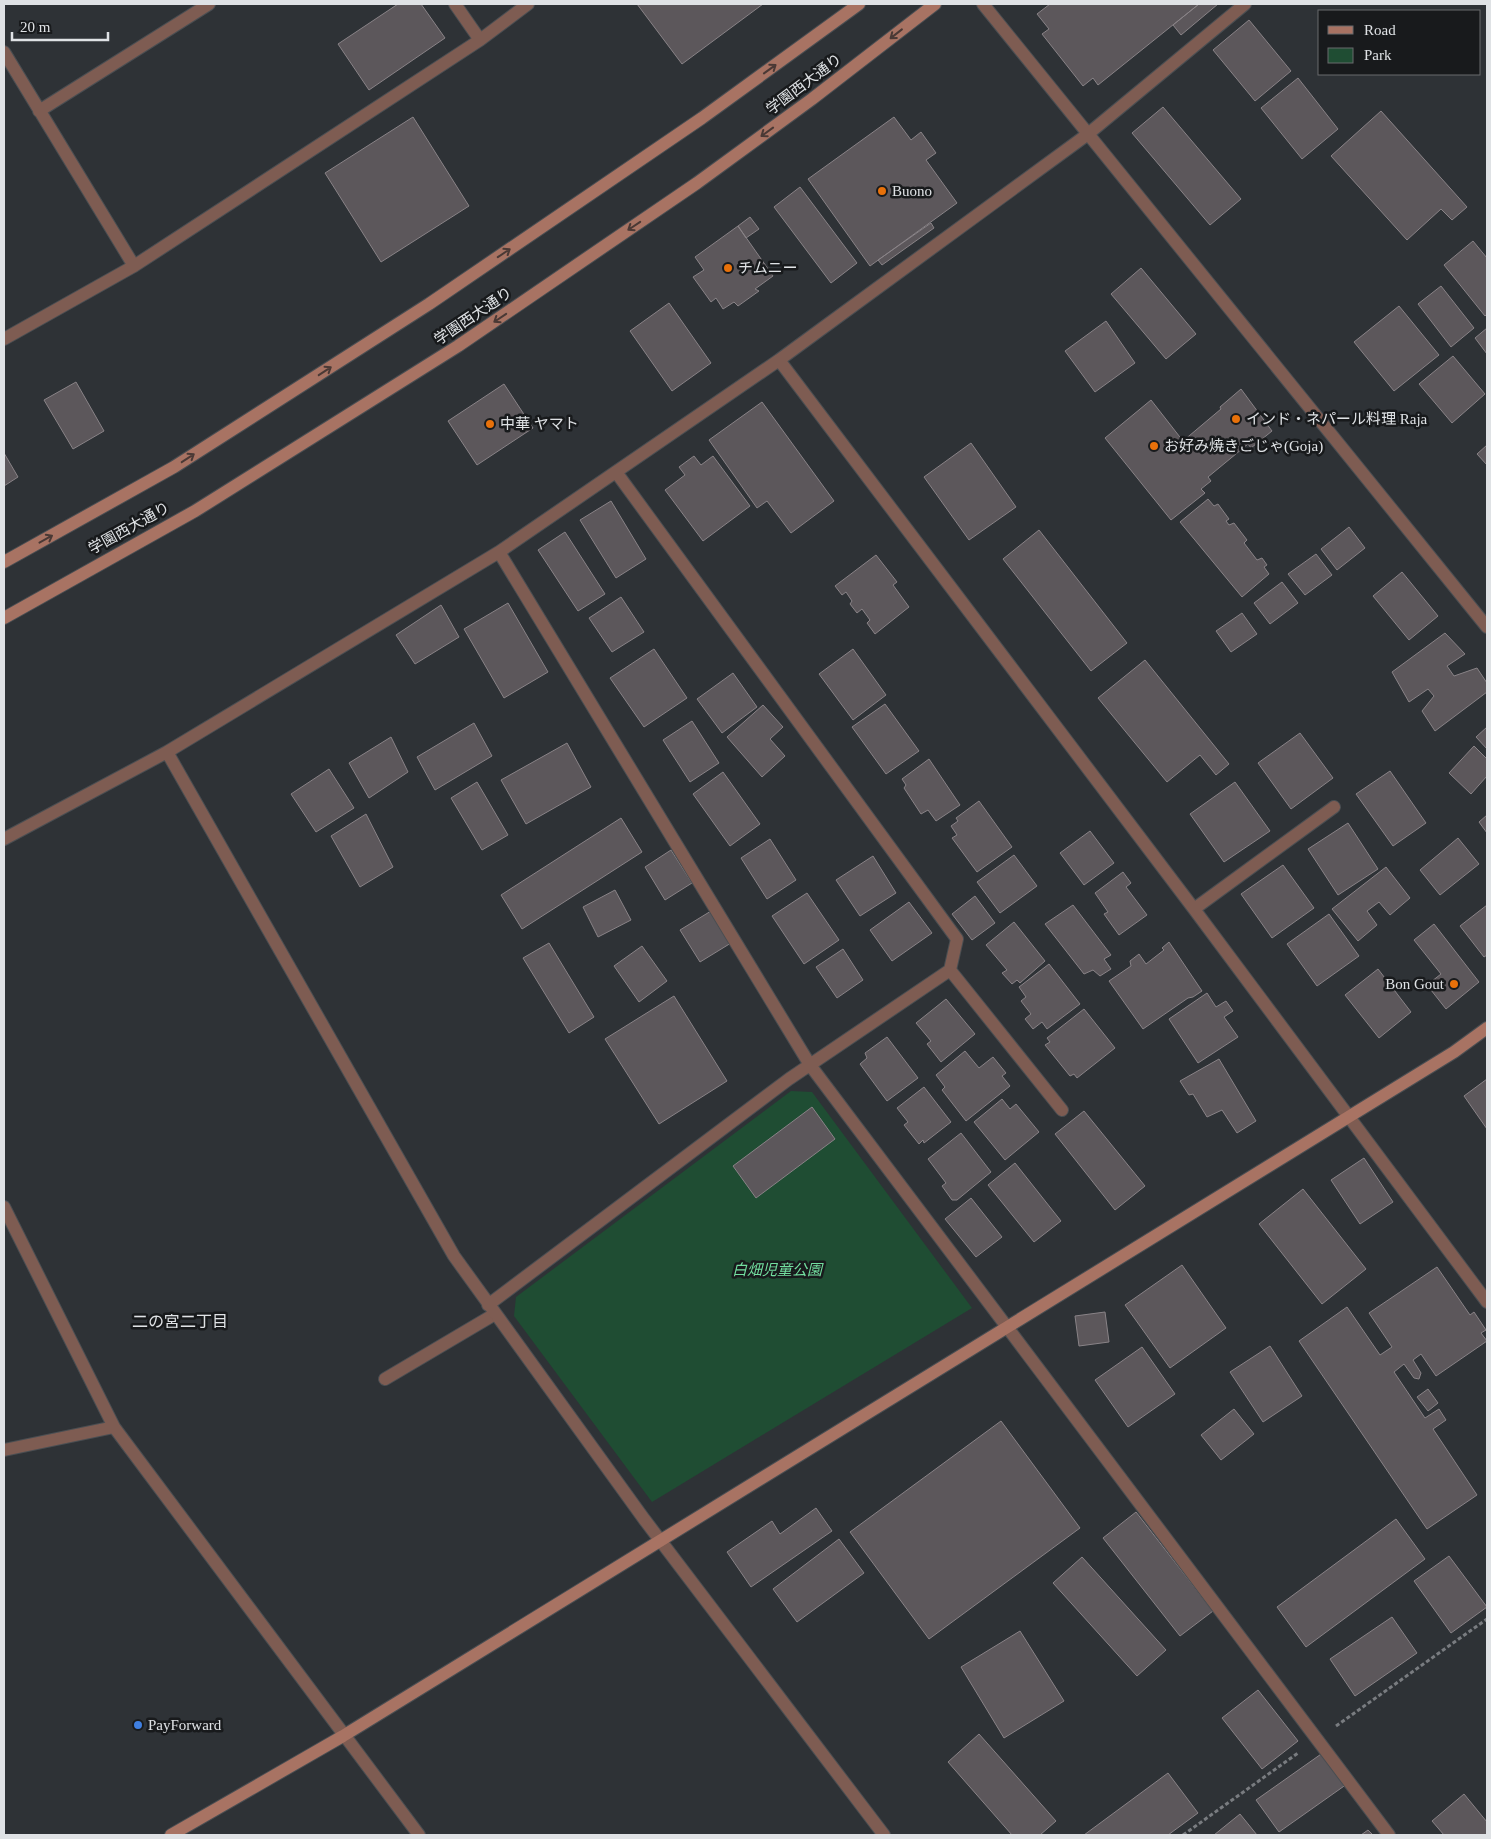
<svg xmlns="http://www.w3.org/2000/svg" width="1491" height="1839" font-family="'Times New Roman','Noto Sans JP',serif">
<style>
.green{fill:#1f4d33}
.building{fill:#5c575b;stroke:#898387}
.lines{fill:none;stroke-linecap:round;stroke-linejoin:round}
.lane-casing{stroke:#4a4e52;stroke-width:14}
.street-casing{stroke:#4a4e52;stroke-width:14}
.secondary-casing{stroke:#4a4e52;stroke-width:14}
.path{stroke:#797c80;stroke-width:3;stroke-dasharray:4 2.5;stroke-linecap:butt}
.lane{stroke:#7e5c52;stroke-width:12}
.street{stroke:#7e5c52;stroke-width:12}
.secondary{stroke:#a87363;stroke-width:12}
.oneway{stroke:#4a3935}
.food-dot{fill:#e8710a;stroke:#181a1c;stroke-width:2}
.shop-dot{fill:#3f7fe0;stroke:#181a1c;stroke-width:2}
.labels{text-anchor:middle;stroke-width:5;stroke-linejoin:round;paint-order:stroke}
.street-label{font-size:15px;fill:#dfe2e5;stroke:#181a1c}
.poi-label{font-size:15px;fill:#dfe2e5;stroke:#181a1c;text-anchor:start}
.park-label{font-size:15px;font-style:italic;fill:#72de9f;stroke:#181a1c}
.neighbourhood-label{font-size:16px;fill:#dfe2e5;stroke:#181a1c}
</style>
<rect width="100%" height="100%" fill="#2e3236"/>
<!-- green -->
<path class="green" d="M791,1091L812,1092L972,1308L652,1502L514,1316L516,1297Z"/>
<!-- building -->
<path class="building" d="M398,4H421L445,38L369,90L338,44Z
M637,4H763L682,64Z
M1050,4H1199L1098,85L1093,78L1083,86L1042,34L1049,29L1037,14Z
M1199,4H1218L1181,35L1173,25Z
M1249,20L1291,71L1255,101L1213,50Z
M1298,78L1338,129L1302,159L1261,108Z
M1163,107L1241,199L1210,225L1132,133Z
M1381,111L1467,207L1452,220L1441,209L1407,240L1331,156Z
M413,117L469,206L381,262L325,173Z
M894,117L911,140L921,132L936,153L926,160L957,203L870,266L808,179Z
M800,187L857,263L831,283L774,207Z
M750,217L759,229L746,238L738,226Z
M931,223L934,228L882,265L878,260Z
M738,226L773,276L755,289L759,291L738,306L734,302L723,309L716,298L711,302L693,277L704,270L695,257Z
M1473,241L1487,258V314L1485,316L1444,265Z
M1141,268L1196,334L1166,359L1111,294Z
M1441,286L1474,328L1451,347L1418,304Z
M669,303L711,363L672,391L630,331Z
M1399,306L1439,355L1394,391L1354,342Z
M1106,321L1135,363L1095,392L1065,351Z
M1487,328V354L1475,338Z
M1453,356L1485,394L1452,423L1419,384Z
M76,382L104,431L73,449L44,400Z
M504,384L533,428L477,465L448,421Z
M1241,389L1272,431L1251,448L1248,444L1208,477L1211,481L1201,489L1205,493L1171,520L1105,438L1151,400L1183,441L1221,409L1220,407Z
M762,402L834,501L791,533L767,501L757,508L709,440Z
M971,443L1016,507L969,540L924,477Z
M1487,445V465L1477,454Z
M4,453L18,477L4,486Z
M694,456L701,465L713,456L750,506L703,541L665,490L685,475L679,467Z
M1208,499L1214,506L1218,504L1229,519L1226,521L1229,525L1234,523L1247,540L1244,543L1257,560L1262,558L1267,565L1264,567L1269,574L1242,597L1180,522Z
M611,501L646,559L616,578L580,520Z
M1349,527L1365,548L1337,570L1321,549Z
M1039,530L1127,643L1091,671L1003,559Z
M565,532L605,594L578,611L538,550Z
M1316,554L1332,575L1305,595L1288,574Z
M876,555L897,582L893,585L909,607L875,634L867,623L870,620L862,609L857,613L850,604L852,601L846,592L842,595L835,586Z
M1402,572L1438,616L1409,640L1373,596Z
M1282,582L1298,603L1270,624L1254,603Z
M621,597L644,632L612,652L589,618Z
M508,603L548,672L504,698L464,629Z
M441,605L459,637L415,664L396,635Z
M1242,613L1257,634L1231,652L1216,631Z
M1445,633L1465,654L1447,666L1454,676L1477,668L1487,683V692L1435,731L1422,711L1434,696L1428,689L1409,702L1392,672Z
M654,649L687,698L644,727L610,678Z
M853,649L886,695L853,720L819,674Z
M1145,660L1229,764L1216,775L1200,755L1167,782L1098,698Z
M733,673L757,707L722,733L697,699Z
M885,704L919,751L886,774L852,727Z
M763,705L783,727L770,739L785,756L762,777L727,737Z
M692,721L719,763L690,782L663,740Z
M474,723L492,756L435,790L417,757Z
M1487,727V749L1476,737Z
M1300,733L1333,778L1291,809L1258,763Z
M391,737L408,772L369,798L349,763Z
M567,743L591,787L526,824L501,780Z
M1474,746L1487,759V776L1471,794L1449,773Z
M929,759L960,805L936,821L928,810L921,814L904,788L906,785L902,779Z
M329,769L354,808L316,832L291,794Z
M1390,771L1426,823L1393,846L1356,794Z
M723,772L760,824L730,846L693,794Z
M477,782L508,835L482,850L451,798Z
M1235,782L1270,831L1224,862L1190,814Z
M979,801L1012,847L977,872L952,838L957,835L951,826L958,821L956,818Z
M366,814L393,867L360,887L331,836Z
M1487,815V833L1479,822Z
M621,818L642,852L522,929L501,895Z
M1348,823L1378,869L1338,895L1308,849Z
M1090,831L1114,863L1084,885L1060,853Z
M1458,838L1479,864L1440,895L1420,870Z
M770,839L796,880L767,899L741,858Z
M671,850L692,883L665,900L645,867Z
M1014,855L1037,886L1000,913L977,882Z
M873,856L896,893L860,916L836,880Z
M1283,865L1314,908L1272,938L1241,894Z
M1386,867L1410,898L1390,915L1379,902L1367,911L1377,925L1358,941L1332,909Z
M1123,872L1131,883L1126,887L1147,915L1119,935L1104,914L1108,912L1095,893Z
M615,890L631,920L598,937L583,907Z
M807,893L839,940L804,964L772,916Z
M975,896L995,923L972,940L952,914Z
M909,902L932,933L892,961L870,930Z
M1073,905L1111,955L1104,959L1111,969L1100,976L1093,970L1084,974L1045,924Z
M1487,905V955L1484,957L1460,926Z
M711,911L731,943L700,962L680,930Z
M1329,914L1359,956L1317,986L1287,944Z
M1014,922L1045,961L1020,983L1017,980L1012,984L1002,973L1007,970L986,945Z
M1434,924L1479,982L1446,1009L1427,985L1441,974L1414,940Z
M1169,942L1202,991L1193,997L1188,998L1143,1029L1109,981L1131,966L1130,961L1139,954L1146,964L1164,950L1162,948Z
M549,943L594,1017L569,1033L523,958Z
M642,946L667,981L639,1002L614,966Z
M843,949L863,980L837,998L816,967Z
M1049,964L1080,1004L1047,1029L1042,1022L1033,1029L1025,1019L1031,1014L1021,1001L1026,997L1019,987Z
M1378,969L1411,1012L1379,1038L1345,995Z
M1207,993L1216,1007L1226,1001L1233,1011L1224,1017L1238,1037L1198,1063L1169,1019Z
M674,996L727,1081L659,1124L605,1039Z
M946,999L975,1034L941,1062L927,1044L931,1041L916,1023Z
M1084,1009L1115,1048L1077,1078L1074,1074L1070,1076L1045,1045L1050,1042L1047,1038Z
M887,1037L918,1078L887,1101L860,1064L867,1058L865,1053Z
M965,1051L979,1068L993,1057L1006,1073L1002,1076L1010,1086L966,1121L942,1090L945,1087L936,1075Z
M1219,1059L1256,1121L1237,1133L1222,1110L1207,1117L1193,1094L1189,1095L1180,1081Z
M1487,1079V1129L1464,1096Z
M924,1087L951,1122L924,1143L923,1140L919,1144L904,1125L908,1122L897,1108Z
M1002,1099L1010,1109L1016,1104L1039,1132L1005,1160L974,1122Z
M812,1107L835,1139L756,1198L733,1166Z
M1084,1111L1145,1186L1115,1210L1055,1134Z
M961,1133L991,1172L957,1200H952L942,1186L946,1183L928,1159Z
M1364,1158L1393,1202L1360,1224L1331,1180Z
M1015,1163L1061,1221L1034,1242L988,1185Z
M1303,1189L1366,1269L1322,1304L1259,1224Z
M971,1198L1002,1237L976,1257L945,1219Z
M1182,1265L1226,1328L1170,1368L1125,1305Z
M1437,1267L1470,1315L1474,1312L1486,1330L1481,1333L1487,1341L1436,1376L1421,1354L1413,1360L1421,1373L1419,1379L1414,1378L1404,1364L1394,1372L1425,1418L1439,1409L1446,1420L1433,1429L1477,1495L1427,1529L1299,1341L1347,1307L1380,1355L1392,1347L1369,1313Z
M1105,1312L1109,1342L1079,1346L1075,1316Z
M1270,1346L1302,1396L1263,1422L1230,1372Z
M1142,1347L1175,1394L1128,1427L1095,1380Z
M1428,1389L1438,1403L1428,1411L1417,1397Z
M1234,1409L1254,1434L1221,1460L1201,1435Z
M1001,1421L1080,1528L929,1639L850,1532Z
M816,1508L832,1531L751,1587L727,1552L772,1521L780,1534Z
M1136,1512L1213,1611L1180,1636L1103,1538Z
M1396,1519L1425,1559L1306,1647L1277,1607Z
M839,1539L864,1573L797,1622L773,1589Z
M1449,1556L1487,1607L1451,1633L1414,1581Z
M1082,1557L1166,1650L1137,1676L1053,1583Z
M1392,1617L1417,1653L1355,1696L1330,1659Z
M1020,1631L1064,1701L1004,1738L961,1667Z
M1258,1690L1298,1741L1262,1769L1222,1718Z
M979,1734L1056,1821L1040,1835H1012L948,1762Z
M1324,1752L1347,1784L1279,1832L1256,1800Z
M1168,1773L1198,1813L1168,1835H1084Z
M1464,1794L1487,1822V1835H1444L1432,1821Z
M1240,1814L1257,1835H1214Z
M1368,1830L1373,1835H1361Z"/>
<g class="lines">
<!-- lane casing -->
<g class="lane-casing">
<path id="lane" d="M385,1379L495,1314"/>
</g>
<!-- street casing -->
<g class="street-casing">
<path id="street" d="M455,4L480,40
M983,4L1487,627
M4,52L134,266
M39,111L209,4
M4,339L134,266L480,40L528,4
M779,360L1194,909L1487,1302
M499,552L810,1065L1389,1835
M167,752L454,1256L644,1519L884,1835
M4,839L167,752L499,552L779,360L1088,134L1245,4
M1194,909L1334,807
M950,970L1062,1110
M4,1207L114,1427L419,1835
M488,1305L789,1079L950,970L957,939L616,472
M4,1450L114,1427"/>
</g>
<!-- secondary casing -->
<g class="secondary-casing">
<path id="secondary" d="M4,562L174,467L429,304L702,118L859,4
M4,618L195,511L458,346L697,183L812,99L935,4
M171,1835L343,1736L1454,1052L1487,1028"/>
</g>
<!-- path -->
<path class="path" d="M1336,1726L1487,1619
M1183,1835L1298,1753"/>
<!-- lane -->
<use href="#lane" class="lane"/>
<!-- street -->
<use href="#street" class="street"/>
<!-- secondary -->
<use href="#secondary" class="secondary"/>
</g>
<!-- one-way arrows -->
<defs><path id="oneway-shaft" d="M-6 0H5M1.5-3L5.5 0L1.5 3" fill="none" stroke-width="1.6" stroke-linecap="round" stroke-linejoin="round" transform="scale(1.25)"/></defs>
<g class="oneway">
<use href="#oneway-shaft" transform="translate(896 34) rotate(142)"/>
<use href="#oneway-shaft" transform="translate(770 69) rotate(-36)"/>
<use href="#oneway-shaft" transform="translate(767 132) rotate(144)"/>
<use href="#oneway-shaft" transform="translate(634 226) rotate(146)"/>
<use href="#oneway-shaft" transform="translate(504 253) rotate(-34)"/>
<use href="#oneway-shaft" transform="translate(500 318) rotate(146)"/>
<use href="#oneway-shaft" transform="translate(325 371) rotate(-33)"/>
<use href="#oneway-shaft" transform="translate(188 458) rotate(-33)"/>
<use href="#oneway-shaft" transform="translate(46 539) rotate(-29)"/>
</g>
<!-- markers -->
<g class="food-dot">
<circle cx="882" cy="191" r="5"/>
<circle cx="728" cy="268" r="5"/>
<circle cx="1236" cy="419" r="5"/>
<circle cx="490" cy="424" r="5"/>
<circle cx="1154" cy="446" r="5"/>
<circle cx="1454" cy="984" r="5"/>
</g>
<circle class="shop-dot" cx="138" cy="1725" r="5"/>
<g class="labels">
<!-- street labels -->
<g class="street-label">
<text transform="translate(804 84) rotate(-37)" y="5">学園西大通り</text>
<text transform="translate(473 316) rotate(-34)" y="5">学園西大通り</text>
<text transform="translate(129 528) rotate(-29)" y="5">学園西大通り</text>
</g>
<!-- poi labels -->
<g class="poi-label">
<text x="892" y="196">Buono</text>
<text x="738" y="273">チムニー</text>
<text x="1246" y="424">インド・ネパール料理 Raja</text>
<text x="500" y="429">中華 ヤマト</text>
<text x="1164" y="451">お好み焼きごじゃ(Goja)</text>
<text x="1444" y="989" text-anchor="end">Bon Gout</text>
<text x="148" y="1730">PayForward</text>
</g>
<!-- park labels -->
<g class="park-label">
<text x="777" y="1275">白畑児童公園</text>
</g>
<!-- neighbourhood labels -->
<g class="neighbourhood-label">
<text x="180" y="1327">二の宮二丁目</text>
</g>
</g>
<!-- border -->
<rect width="1491" height="1839" fill="none" stroke="#dfe2e5" stroke-width="10"/>
<!-- legend -->
<rect x="1318" y="10" width="162" height="65" fill="#181a1c" stroke="#686a6c"/>
<rect x="1328" y="26" width="25" height="8" fill="#a87363" stroke="#686a6c"/>
<text x="1364" y="35" font-size="15" fill="#dfe2e5">Road</text>
<rect x="1328" y="48" width="25" height="15" fill="#1f4d33" stroke="#686a6c"/>
<text x="1364" y="60" font-size="15" fill="#dfe2e5">Park</text>
<!-- scale -->
<path d="M12 32v8h96v-8" fill="none" stroke="#dfe2e5" stroke-width="2.5"/>
<text x="20" y="32" font-size="15" fill="#dfe2e5" stroke="#181a1c" stroke-width="4" paint-order="stroke">20 m</text>
</svg>
